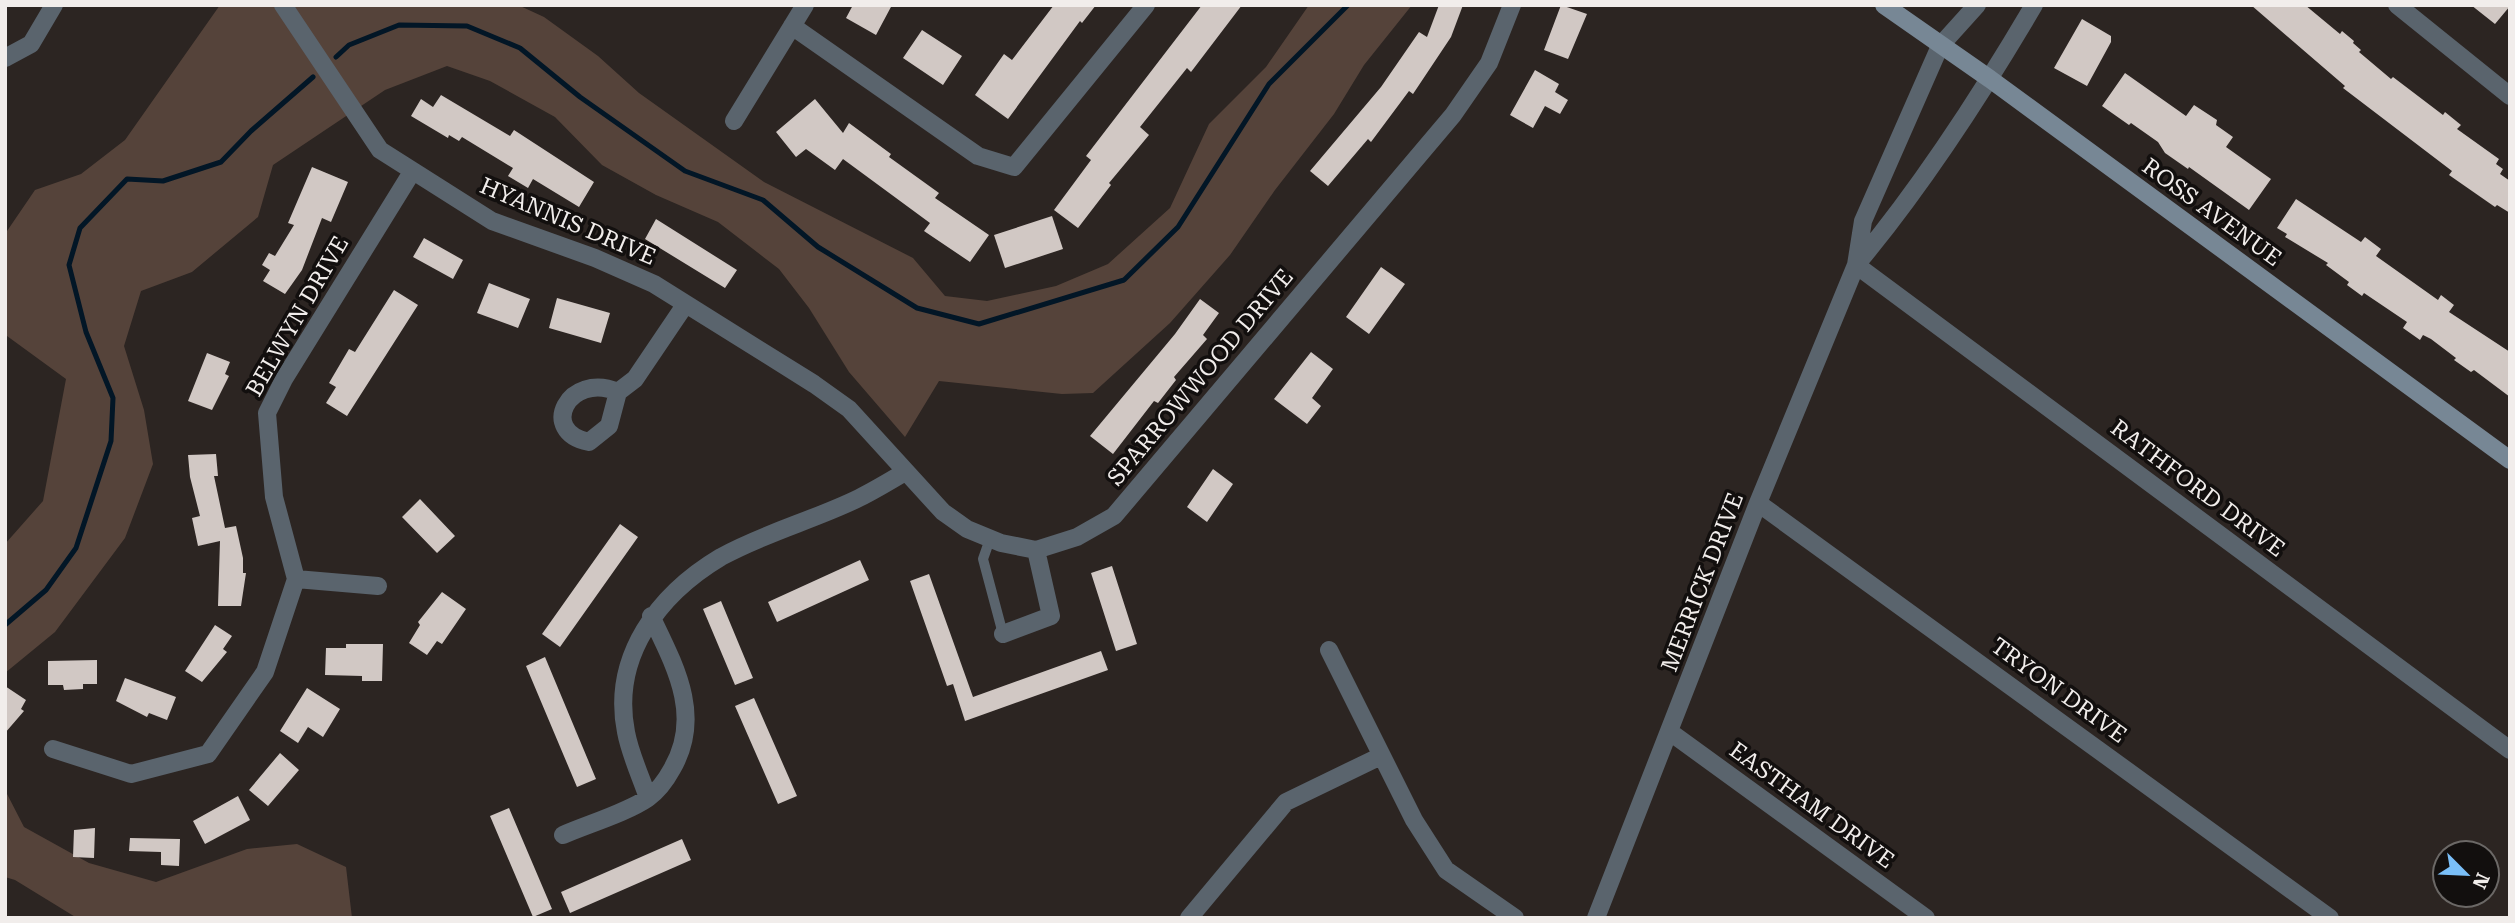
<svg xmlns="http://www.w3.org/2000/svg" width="2515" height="923" font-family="'Roboto Serif',serif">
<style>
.green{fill:#55433a}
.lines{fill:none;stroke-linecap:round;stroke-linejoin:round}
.stream{stroke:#021626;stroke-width:5}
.building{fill:#d1c8c4}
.lane{stroke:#5a646d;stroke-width:10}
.street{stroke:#5a646d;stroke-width:18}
.secondary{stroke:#778795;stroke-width:18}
.labels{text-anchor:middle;stroke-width:7;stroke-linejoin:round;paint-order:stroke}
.street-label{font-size:23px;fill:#f1edeb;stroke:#120f0e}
</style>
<rect width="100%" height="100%" fill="#2c2522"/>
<!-- green -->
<path class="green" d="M220,5H518L544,17L598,56L639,93L764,182L913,258L945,296L987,301L1056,286L1108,264L1170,208L1209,124L1266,67L1309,5H1412L1364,65L1334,114L1275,190L1230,255L1170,323L1093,393L1062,394L939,381L905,437L849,372L809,308L779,269L718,222L656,195L602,165L555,117L490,81L447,66L385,90L273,165L258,217L192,272L141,291L124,346L144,410L153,464L125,538L55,632L5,673V544L43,501L66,379L7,336L5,234L35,190L81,174L125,140Z
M5,790L24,827L89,863L156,882L247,849L297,844L346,867L352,918H77L15,880L5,877Z"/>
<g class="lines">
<!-- stream -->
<path class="stream" d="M336,57L349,45L399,25L467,26L520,48L580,97L685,171L763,200L818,247L917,308L979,324L1124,280L1178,227L1269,84L1348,5
M5,625L46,590L76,548L111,441L113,398L86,332L69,265L80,228L127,179L163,181L221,162L251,131L313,77"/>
</g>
<!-- building -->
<path class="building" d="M853,5H892L876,35L846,18Z
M1054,5H1096L1082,23L1080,21L1008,119L975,95L1004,54L1012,60Z
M1202,5H1242L1191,72L1187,68L1140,127L1149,135L1109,183L1111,185L1078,228L1054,210L1091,160L1086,156Z
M1439,5H1463L1451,37L1413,94L1409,91L1371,142L1368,139L1328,186L1310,171L1381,87L1419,32L1427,37Z
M1561,5L1587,14L1568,59L1544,50Z
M2251,5H2305L2340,34L2342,31L2354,41L2353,43L2361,50L2359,52L2391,79L2393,77L2443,115L2445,112L2461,125L2457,129L2499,159L2496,164L2503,169L2500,174L2510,181V213L2497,205L2495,207L2449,175L2452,171L2343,88L2345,86Z
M2471,5H2510V6L2495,24Z
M2082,19L2111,36V42L2087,86L2054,68Z
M922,30L962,56L943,85L903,58Z
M1535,70L1559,84L1555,92L1568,100L1560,114L1545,106L1533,128L1510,115Z
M2125,73L2186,116L2194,105L2217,120L2216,125L2233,137L2226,147L2271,179L2249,210L2189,167L2188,169L2165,153L2158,142L2131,123L2129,125L2102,106Z
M441,95L510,136L514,130L594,182L579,207L533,179L528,188L508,176L513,168L462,137L459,141L449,135L448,138L411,116L421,99L433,107Z
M815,99L843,133L849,123L891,154L889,157L939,193L935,198L989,235L970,262L924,231L930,223L843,159L835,170L806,149L796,157L776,132Z
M312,167L348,182L331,222L322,218L302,270L285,294L263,281L270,270L262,265L269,253L275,256L294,225L288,223Z
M2296,199L2361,242L2365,237L2381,249L2376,256L2438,300L2441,295L2454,305L2449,312L2510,352V397L2474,370L2471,372L2454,360L2456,358L2431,339L2423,335L2420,340L2403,328L2407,322L2364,293L2362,296L2347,285L2349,282L2326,265L2328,263L2285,237L2287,234L2277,228Z
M1052,216L1063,249L1005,268L994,235Z
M656,219L737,270L725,288L645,239Z
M424,238L463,260L453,279L413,257Z
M1381,267L1405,284L1369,334L1346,317Z
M489,283L530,299L518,328L477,313Z
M394,290L418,305L347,416L326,403L336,387L329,383L349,349L355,352Z
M557,298L610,313L601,343L549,328Z
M1200,299L1219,313L1203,335L1207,339L1174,377L1176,380L1158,403L1154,401L1113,454L1090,436L1175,334Z
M1311,352L1333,369L1312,398L1321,406L1307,424L1274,399Z
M207,353L230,362L225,374L229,376L212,410L188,401Z
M216,454L218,476H214L225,528L236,526L243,558V573H246L241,606H218L220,541L198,546L192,518L200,516L190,477L188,455Z
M1213,469L1233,484L1207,522L1187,507Z
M420,499L455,536L437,553L402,517Z
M620,524L638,537L560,647L542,634Z
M860,560L869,580L777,622L768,602Z
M1112,566L1137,644L1116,651L1091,573Z
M929,574L973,697L1101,651L1108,670L965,721L953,684L947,686L910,581Z
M442,592L466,609L442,644L437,641L427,655L409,643L420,625L418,622Z
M721,601L753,678L735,685L703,609Z
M215,625L232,636L223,649L227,652L202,682L185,671Z
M346,644H383L382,681H362V676L325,675L326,648H346Z
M545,657L596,779L577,787L526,666Z
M97,660V684H83V689L64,690L63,685H48V661Z
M125,678L176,697L167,720L149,713L147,717L116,701Z
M5,686L26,700L21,709L24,711L5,733Z
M307,688L340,709L323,737L308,727L298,743L280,731Z
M754,698L797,796L778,804L735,706Z
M280,753L299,770L268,806L249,790Z
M238,796L250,820L205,844L193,821Z
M509,808L552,909L533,917L490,816Z
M95,828L94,858L73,857L74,830Z
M130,838L180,839L179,866L161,865V852L129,851Z
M682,839L691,860L570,913L561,892Z"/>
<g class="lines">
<!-- lane -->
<path class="lane" d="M990,539L983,559L1003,634"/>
<!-- street -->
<path class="street" d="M283,5L380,150L492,221L595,258L654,284L814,384L849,409L943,512L967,529L1001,543L1036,550L1077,537L1114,516L1453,115L1489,63L1512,5
M2397,5L2510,96
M792,26L978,156L1014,167L1146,5
M5,58L31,44L54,5
M734,121L805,5
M1856,265L2510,750
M1856,265C1923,185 1981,95 2034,5
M618,392L609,426L589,442C538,432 568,371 618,392L635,379L685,305
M1758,503L2330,918
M296,579L378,586
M1003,634L1051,616L1036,550
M1329,650L1414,820L1446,870L1515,918
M1670,732L1926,918
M53,749L131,774L208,754L265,672L296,579L274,497L267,413L284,379L412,172
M648,798C641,777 630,754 626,732C611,656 659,594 721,557C764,533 814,520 859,498C875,490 890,481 905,472
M563,835C588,824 626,813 648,798C658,791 666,780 672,769C703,716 675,666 651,616
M1189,918L1286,802L1381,756
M1596,918L1758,503L1856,265L1863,221L1940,46L1977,5"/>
<!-- secondary -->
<path class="secondary" d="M1884,5L1990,79L2510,460"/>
</g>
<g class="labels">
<!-- street labels -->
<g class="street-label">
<text transform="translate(2212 212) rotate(36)" y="8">ROSS AVENUE</text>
<text transform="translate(568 221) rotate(23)" y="8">HYANNIS DRIVE</text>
<text transform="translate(297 316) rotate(-60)" y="8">BELWYN DRIVE</text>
<text transform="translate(1200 377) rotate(-50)" y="8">SPARROWWOOD DRIVE</text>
<text transform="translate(2198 488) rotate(37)" y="8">RATHFORD DRIVE</text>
<text transform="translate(1702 582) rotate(-69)" y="8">MERRICK DRIVE</text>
<text transform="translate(2059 690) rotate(36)" y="8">TRYON DRIVE</text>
<text transform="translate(1812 805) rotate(36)" y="8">EASTHAM DRIVE</text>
</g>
</g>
<!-- border -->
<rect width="2515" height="923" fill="none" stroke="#f1edeb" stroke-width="14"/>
<!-- north arrow -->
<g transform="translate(2466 874) rotate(114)"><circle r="33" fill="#120f0e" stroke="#6b6866" stroke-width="2"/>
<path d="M0-5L12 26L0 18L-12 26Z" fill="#7abff8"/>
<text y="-10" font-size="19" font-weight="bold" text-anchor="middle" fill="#f1edeb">N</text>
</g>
</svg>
